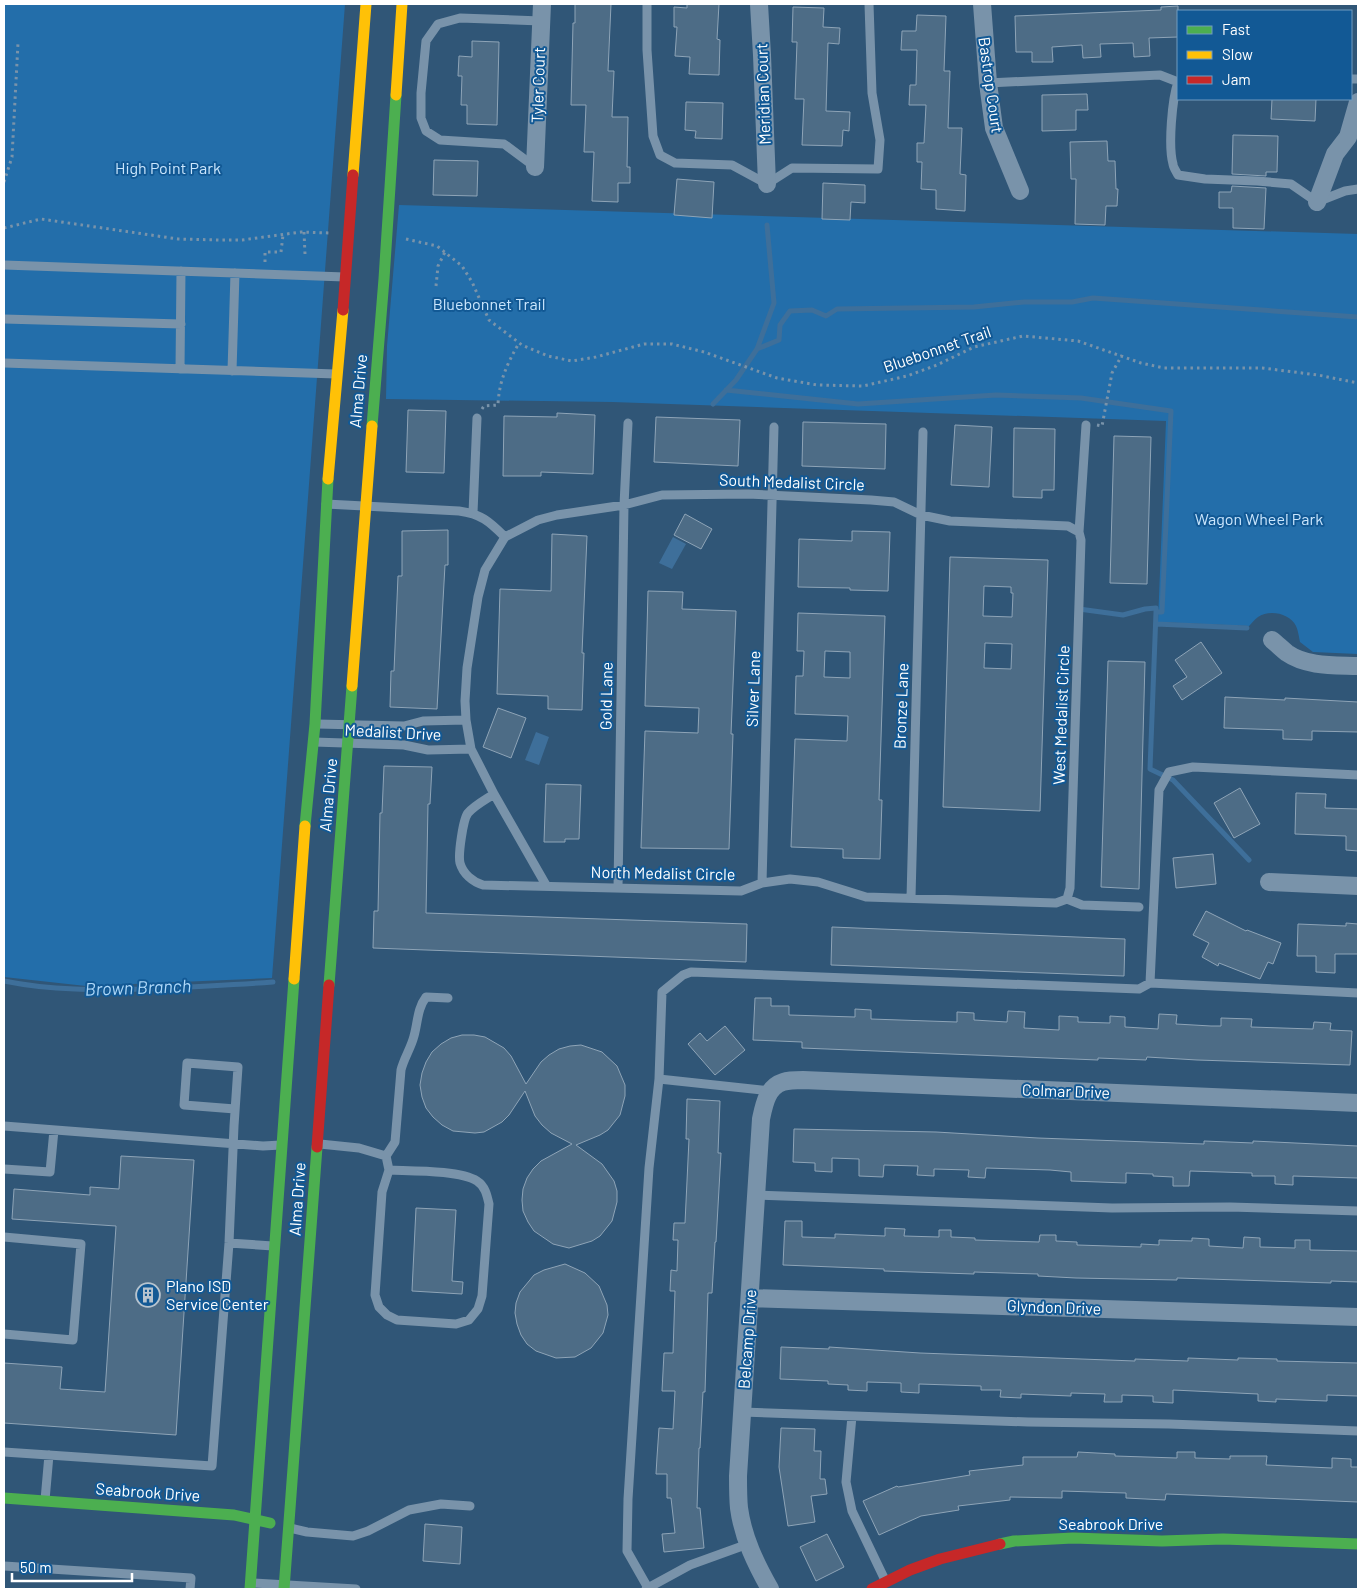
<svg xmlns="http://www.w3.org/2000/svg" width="1362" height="1593" font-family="Barlow,sans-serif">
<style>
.green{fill:#236eaa}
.water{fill:#3e6f9a}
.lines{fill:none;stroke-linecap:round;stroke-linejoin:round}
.stream{stroke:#3e6f9a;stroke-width:5}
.building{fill:#4d6c86;stroke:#8ea4b7;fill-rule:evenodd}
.path{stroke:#7993aa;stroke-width:3;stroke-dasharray:2.5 4;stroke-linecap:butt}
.lane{stroke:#7993aa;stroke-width:9}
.street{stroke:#7993aa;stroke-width:18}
.fast{stroke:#4caf50;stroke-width:11}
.slow{stroke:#ffc107;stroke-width:11}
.jam{stroke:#c62828;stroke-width:11}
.labels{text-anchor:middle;stroke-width:4;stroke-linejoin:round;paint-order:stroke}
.street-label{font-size:16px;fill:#fff;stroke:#125995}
.park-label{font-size:16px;fill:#cae6fd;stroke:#125995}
.poi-label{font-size:16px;fill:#fff;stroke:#125995;text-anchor:start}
.water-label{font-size:18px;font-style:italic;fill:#aed8f9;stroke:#125995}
</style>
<rect width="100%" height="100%" fill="#305677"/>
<!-- green -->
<path class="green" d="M4,4H345L272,978L86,986L4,977Z
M399,205L1358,234V654L1313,652L1300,642C1299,637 1298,630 1296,626C1290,613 1269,609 1258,617C1254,620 1252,623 1249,626L1158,622L1166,421L612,402L386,399L387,346Z"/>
<!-- water -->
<path class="water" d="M673,537L686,544L672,569L659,563Z
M536,732L549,737L539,765L525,760Z"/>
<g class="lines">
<!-- stream -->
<path class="stream" d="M757,349L779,340L780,325L790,311L812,310L826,316L837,309L974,307L1024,302H1072L1093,298L1358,317
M726,390L858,404L996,395L1081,398L1171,411L1162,612H1156L1150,769L1173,780L1249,860
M713,404L736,380L757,349L774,303L767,225
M1079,609L1123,615L1145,609L1156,608V612
M1156,624L1247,628
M4,981C53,991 98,990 148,989C190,987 231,985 273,982"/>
</g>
<!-- building -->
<path class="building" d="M575,4H611L608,71H614L612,117H628L627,167H630V183H618V202L592,201L594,152H584L586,105H571L573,23H575Z
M687,4H719L717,39L720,40L719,75L689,74L690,57L675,56L677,27H674V7L687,8Z
M1178,6V37L1149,38L1150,56L1134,57L1133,43L1100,44L1101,57L1083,58L1082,45L1052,47L1053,62H1032V52H1016L1015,16L1161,10V7Z
M793,7L824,8L823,27L840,28L839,44L828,43L826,111L850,112L849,131L843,130L842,146L802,145L804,99H795L797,42H792Z
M917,15L946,16L944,71H950L948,128H962L960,174L966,175L965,211L936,209V190L921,189L922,162H917V143H924L926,105H909L910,85H916L917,50H901L902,31H916Z
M472,41L499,42L497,125L467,124V105H461L462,76H458L459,56L472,57Z
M1087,94L1088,110H1076V130L1042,131V95Z
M1272,99H1316L1315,121L1271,119Z
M686,102L723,103L722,139L695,138L696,131L685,130Z
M1233,135L1278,136L1277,172H1266V176L1232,174Z
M1107,141L1108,161H1115L1116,189H1118L1117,206H1106L1105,225L1075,224L1076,179H1071L1070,142Z
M434,160L478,161L477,196L433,195Z
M677,179L714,182L712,218L674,215Z
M823,183L865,185V203L851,202L850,220L822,219Z
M1232,186L1266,188L1264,229L1233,228V208H1219V192H1231Z
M408,410L446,411L444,473L406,472Z
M557,413L595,415L593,474L541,472V476H503L504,416L557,417Z
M656,417L740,420L738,466L654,462Z
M803,422L886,424L885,469L802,466Z
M955,425L992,427L989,487L951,485Z
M1014,428L1055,429L1054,490H1042V498L1013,497Z
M1114,436L1151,437L1147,584L1110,583Z
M685,514L712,529L701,549L674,535Z
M448,530V565H445L437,709L390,707L391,671H394L398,576H402V531Z
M852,531L890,532L888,591L850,590V588L798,587L799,539L852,541Z
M552,534L587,536L582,653H584L582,710L548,709V696L497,694L500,589L551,591Z
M950,557L1048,560L1040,811L943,807ZM984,586L1011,587V593H1013L1012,617L983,616ZM985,643L1012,644L1011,669L984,668Z
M648,591L683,592L682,609L736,611L731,734H733L729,849L641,848L645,731L698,733L699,708L645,706Z
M798,613L885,616L879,800H882L880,859L843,858V849L791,847L795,739L847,741L848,716L795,714L796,676H803L804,651H797ZM825,651L850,652V678L824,677Z
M1201,642L1222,673L1182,700L1173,686L1187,677L1175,660Z
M1108,661L1145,662L1139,889L1101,887Z
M1225,697L1285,700V698L1358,702V732L1312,731V740L1283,739V730L1224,728Z
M498,708L526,718L511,758L483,747Z
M384,766L432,767L430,804H428L426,913L747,924L746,962L373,948L374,911H378L380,813H382Z
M546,784L581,785L579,839H565V842H544Z
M1240,788L1260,824L1234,838L1214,803Z
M1296,793L1326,794L1325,808L1358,809V851L1346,850V836L1295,834Z
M1213,854L1216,884L1176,888L1173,858Z
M1206,911L1246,931L1247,930L1281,943L1273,964L1268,962L1260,979L1219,963L1218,966L1202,957L1209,943L1193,935Z
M1346,923L1358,924V954H1335V973L1316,972V956H1297L1298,924L1346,926Z
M832,927L1125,939L1124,976L831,965Z
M755,998H771V1006H789V1015L855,1017V1009L871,1010V1019L957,1022V1012L974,1013V1020L1007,1022L1008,1011L1025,1012L1024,1028L1059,1030V1016L1078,1017V1022L1110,1023V1016L1125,1017V1027L1158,1029L1159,1014L1177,1015L1176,1024L1211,1026H1221V1018L1252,1019L1251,1027L1313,1029L1314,1022L1331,1023L1330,1030L1352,1031L1350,1065L1197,1060L1147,1057L1146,1060L1098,1058V1060L802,1048V1042L753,1040Z
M725,1026L745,1050L715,1075L688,1044L700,1033L707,1041Z
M462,1035H474L485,1037L504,1048L511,1056L526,1084L541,1062L549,1055L559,1049L570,1046L581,1045L602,1052L617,1066L625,1085V1096L620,1115L608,1130L600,1135L576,1145L602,1164L614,1181L617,1191V1202L612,1221L600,1236L592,1241L569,1248L553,1244L534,1231L528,1222L523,1211L522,1200L523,1189L527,1178L533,1169L541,1161L572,1144L551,1133L542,1125L535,1116L525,1091L509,1115L502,1122L484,1132L475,1133L453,1131L442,1125L433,1117L426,1108L422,1097L420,1085L422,1073L426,1062L432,1052L441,1044L451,1038Z
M687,1099L720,1101L718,1153H721L716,1242H715L712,1293H708L705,1392H703L700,1448H699L697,1508H700L704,1548L664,1552L662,1534L675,1533L671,1498H667V1474H656L657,1457L659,1428L673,1429L675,1391H662L664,1353H673L675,1291H670L671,1270L677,1271L678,1240H673L674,1223H685L689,1139H686Z
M794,1129L936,1132L1038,1138L1204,1144V1141L1253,1143V1141L1358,1146V1178L1293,1176V1185L1275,1184V1176H1252V1173L1190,1171L1189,1186H1173V1177L1153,1176V1174L1126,1173V1183L1071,1181V1172L1050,1170L986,1168L985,1178L968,1177L969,1170L934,1169V1176L917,1175L918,1166L884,1165L883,1177L859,1176V1159L832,1158V1172L815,1171V1163L793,1162Z
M121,1156L194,1160L176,1435L4,1423V1363L62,1367L60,1389L105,1392L116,1226L12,1219L14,1189L90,1195V1187L119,1189Z
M416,1208L456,1210L452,1281L463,1282L462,1294L412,1291Z
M785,1221H802V1237L835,1238V1234L885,1236V1228L905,1229L904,1236L939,1237V1230H951V1237L975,1238V1240L1039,1242L1040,1235H1056V1241L1077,1242V1245L1141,1247V1244L1159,1245V1240L1192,1241V1238L1209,1239V1246L1243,1248L1244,1237L1260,1238V1247L1295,1248V1240H1310V1250L1358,1251V1282L1331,1281V1283L1177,1278V1280L1076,1278L1038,1276V1274L974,1272V1274L884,1271V1269L783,1265Z
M565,1264L585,1273L599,1286L607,1305L608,1315L603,1333L591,1348L575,1357L556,1358L536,1351L527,1344L521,1335L517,1324L515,1313L516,1303L520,1292L534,1275L544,1270Z
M781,1347L829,1349V1347L920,1353L1135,1361V1359L1188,1361V1358L1238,1360V1358L1277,1359V1361L1358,1363V1396L1327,1395V1401L1276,1399V1402L1258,1401V1394L1173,1390V1403L1153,1402V1396L1122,1395V1402H1104L1105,1394L1071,1393V1396L1021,1394V1398L1000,1397L1001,1390H981V1386L919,1384V1393L901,1392V1383L867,1382V1391L848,1390V1385L828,1384V1381L780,1379Z
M781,1428L815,1429L814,1451H821L820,1479H825L827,1494L811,1496L815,1522L788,1526L779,1467Z
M1078,1452L1115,1454V1456L1177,1458V1452H1195V1458L1230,1459V1456H1267L1266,1465L1332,1468V1458L1351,1459V1467H1358V1502L1166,1494L1165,1500L1126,1498V1493L1062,1491V1498L1010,1497V1500L958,1506L959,1510L921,1516L879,1535L863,1501L897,1486L898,1487L970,1475L969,1471L1023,1465V1457H1077Z
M425,1524L462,1527L460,1564L423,1561Z
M827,1534L844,1567L816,1581L800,1547Z"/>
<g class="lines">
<!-- path -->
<path class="path" d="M4,182L12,157L18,43
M4,228L41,219L178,239L220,240H242L301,232L330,233
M304,232L305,254
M406,239L437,246L462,266L472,282L489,320L522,345L548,356L572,361L596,357L644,344H672L704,352L777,378L817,385L863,386L907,376L937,365L974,347L1023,336L1078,341L1141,363L1164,368H1262L1318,375L1358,383
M265,262V252H281L283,235
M436,286L438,266L445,252
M482,409L484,406L498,405C499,381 507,364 519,343
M1097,425L1102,426L1112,373L1122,355"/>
<!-- lane -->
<path class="lane" d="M647,4V50L653,136L660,155L675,163L732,165L767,184L792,168L878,169L880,140L872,93L869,4
M1351,79H1358
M1178,82C1172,99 1168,146 1173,164C1173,167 1176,171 1178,175L1205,179L1257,181L1291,184L1317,202L1345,191L1358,189
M988,83L1160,75L1178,82
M535,167L504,144L440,140L426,131L421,118V93L426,41L438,24L460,18L541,21
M4,265L345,277
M4,319L181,324
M4,363L336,374
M180,369L181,271
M232,371L235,273
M326,504L459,511C481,514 489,521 505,537
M473,513L477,418
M505,537L485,570L478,597L467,668L465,701L466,720L471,749L494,794C485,800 475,805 468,813C463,819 458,855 460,863C463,874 473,882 483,885L741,891L762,883L790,879L818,882L866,897L1056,903L1067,899
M505,537L538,520L557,515L624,505L662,495L748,494L871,500L894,502L921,515L950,521L1068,526L1079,532
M317,724L404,726L423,721L466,720
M314,742L404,745L428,750L471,749
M494,794L546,885
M762,883L774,427
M618,888L624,505L628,423
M911,898L923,432
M1067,899L1070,888L1081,540L1079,532L1086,425
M1067,899L1082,905L1139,907
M1150,983L1358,993
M659,1079L662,992L683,975L691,972L1139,989L1150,983L1159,790L1169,772L1193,767L1358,775
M4,1126L263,1146L281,1145
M320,1144L359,1148L386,1156L389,1170C411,1171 460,1170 477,1181C485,1186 487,1195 489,1204L482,1296L478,1309L469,1320L456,1324L397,1320L387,1315L379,1307L375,1295L382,1192L389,1170
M386,1156L395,1142L401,1070C404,1058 411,1048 414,1036C418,1022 417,1009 426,997L448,998
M4,1169L50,1172L54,1130
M757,1195L1112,1208L1230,1207L1358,1211
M4,1237L81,1244L73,1340L4,1334
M229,1243L273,1246
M742,1412L1028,1422L1169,1424L1358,1431
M852,1416L846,1482L852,1511L885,1580
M4,1452L212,1466L229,1243L234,1126L238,1067L187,1063L184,1105L235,1109
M45,1500L49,1455
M290,1528L307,1532L353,1536L368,1531L409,1510L441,1504L470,1506
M4,1566L191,1578L190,1589
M253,1583L356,1589
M648,1588L627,1551L628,1499L649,1168L659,1079L771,1091
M646,1589L690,1565L748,1544"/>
<!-- street -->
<path class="street" d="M759,4L762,55L767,184
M982,4L988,83L994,128L1020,191
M535,167L542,4
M1317,202L1335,154L1348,137L1358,102
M1272,640C1277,644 1282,649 1287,653C1307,667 1335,665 1358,666
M1269,882L1358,886
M750,1298L1358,1317
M770,1589C756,1564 743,1538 739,1508C738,1498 738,1487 738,1476L761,1119C764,1105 767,1087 783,1082C789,1080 797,1080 803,1080L1358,1103"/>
<!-- fast -->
<path class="fast" d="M372,426L384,279L396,95
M305,826L315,724L328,479
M329,985L352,686
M4,1498L234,1515L270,1523
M1000,1544L1014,1541L1073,1538L1162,1541L1223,1539L1358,1544
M250,1589L294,979
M284,1589L317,1147"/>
<!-- slow -->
<path class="slow" d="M396,95L402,4
M353,175L366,4
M328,479L343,310
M352,686L372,426
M294,979L305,826"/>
<!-- jam -->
<path class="jam" d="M343,310L353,175
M317,1147L329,985
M872,1589L910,1570L940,1559L1000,1544"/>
</g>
<!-- icons -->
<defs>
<g id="building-ring" transform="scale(1.25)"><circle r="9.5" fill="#125995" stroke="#b7c4cf" stroke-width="1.5"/><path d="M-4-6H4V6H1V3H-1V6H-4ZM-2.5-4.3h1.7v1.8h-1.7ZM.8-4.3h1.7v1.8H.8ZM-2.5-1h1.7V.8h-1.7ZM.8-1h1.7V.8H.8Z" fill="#b7c4cf"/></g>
</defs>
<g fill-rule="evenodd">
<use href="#building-ring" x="148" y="1295"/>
</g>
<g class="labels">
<!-- street labels -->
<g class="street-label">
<text transform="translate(538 85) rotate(-88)" y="6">Tyler Court</text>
<text transform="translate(991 85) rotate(82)" y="6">Bastrop Court</text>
<text transform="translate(763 94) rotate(-92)" y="6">Meridian Court</text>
<text transform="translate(937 349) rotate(-19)" y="6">Bluebonnet Trail</text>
<text transform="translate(358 391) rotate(-85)" y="6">Alma Drive</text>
<text transform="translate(792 482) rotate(2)" y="6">South Medalist Circle</text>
<text transform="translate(753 689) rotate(-88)" y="6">Silver Lane</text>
<text transform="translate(606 696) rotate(-89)" y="6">Gold Lane</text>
<text transform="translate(901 706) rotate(-88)" y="6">Bronze Lane</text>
<text transform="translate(1061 715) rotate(-88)" y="6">West Medalist Circle</text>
<text transform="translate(393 732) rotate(3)" y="6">Medalist Drive</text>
<text transform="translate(328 795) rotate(-85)" y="6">Alma Drive</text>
<text transform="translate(663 873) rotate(1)" y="6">North Medalist Circle</text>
<text transform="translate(1066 1091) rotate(2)" y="6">Colmar Drive</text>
<text transform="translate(297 1199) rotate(-86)" y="6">Alma Drive</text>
<text transform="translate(1054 1307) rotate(2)" y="6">Glyndon Drive</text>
<text transform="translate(747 1339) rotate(-86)" y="6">Belcamp Drive</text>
<text transform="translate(148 1492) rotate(4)" y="6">Seabrook Drive</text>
<text x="1111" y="1530">Seabrook Drive</text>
</g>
<!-- park labels -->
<g class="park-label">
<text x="168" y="174">High Point Park</text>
<text x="489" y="310">Bluebonnet Trail</text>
<text x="1259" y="525">Wagon Wheel Park</text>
</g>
<!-- poi labels -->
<g class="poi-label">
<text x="166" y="1292">Plano ISD<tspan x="166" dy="18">Service Center</tspan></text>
</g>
<!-- water labels -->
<g class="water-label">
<text transform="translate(138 988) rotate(-2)" y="6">Brown Branch</text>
</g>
</g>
<!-- border -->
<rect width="1362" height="1593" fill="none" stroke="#ffffff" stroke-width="10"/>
<!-- legend -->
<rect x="1177" y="10" width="175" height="90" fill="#125995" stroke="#719bbf"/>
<rect x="1187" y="26" width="25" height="8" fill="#4caf50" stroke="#719bbf"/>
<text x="1222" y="35" font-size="15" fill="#ffffff">Fast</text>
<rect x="1187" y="51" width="25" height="8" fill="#ffc107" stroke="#719bbf"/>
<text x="1222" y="60" font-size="15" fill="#ffffff">Slow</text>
<rect x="1187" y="76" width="25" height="8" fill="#c62828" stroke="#719bbf"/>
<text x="1222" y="85" font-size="15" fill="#ffffff">Jam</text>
<!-- scale -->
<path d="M12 1573v8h120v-8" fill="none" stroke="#ffffff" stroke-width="2.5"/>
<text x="20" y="1573" font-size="15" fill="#ffffff" stroke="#125995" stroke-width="4" paint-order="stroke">50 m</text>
</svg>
